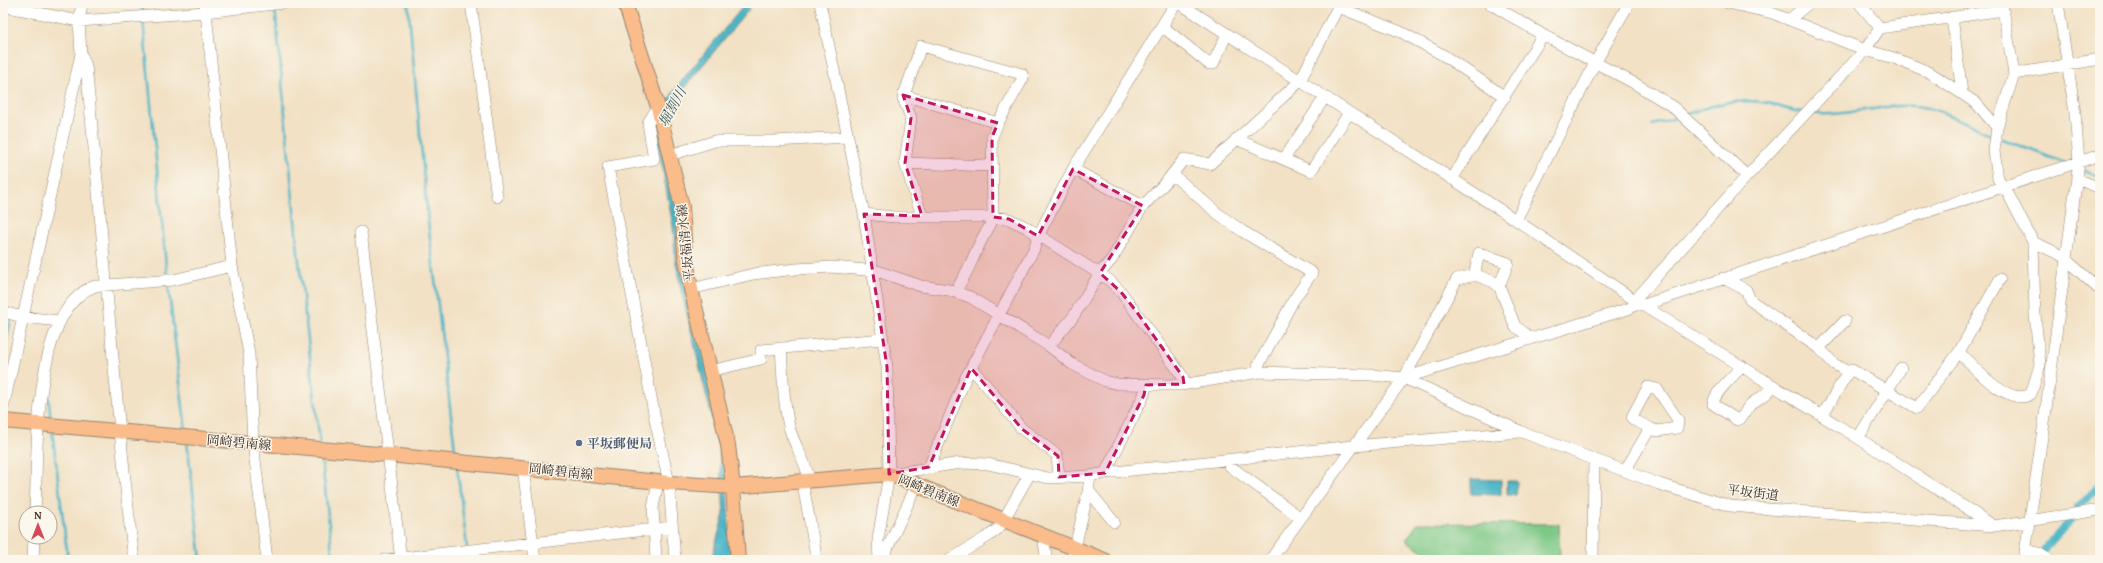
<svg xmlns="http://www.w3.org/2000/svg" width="2103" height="563" font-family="'Gentium Book Plus','Noto Serif JP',serif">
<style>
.green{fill:#7dc886;stroke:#5c7952}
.water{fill:#4bb5c8;stroke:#437073}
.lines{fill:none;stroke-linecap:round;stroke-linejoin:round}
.stream{stroke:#4bb5c8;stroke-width:2.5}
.canal{stroke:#4bb5c8;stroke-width:8}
.minor-casing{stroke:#968672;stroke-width:12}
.major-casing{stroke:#968672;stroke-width:16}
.minor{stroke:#fff;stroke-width:11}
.major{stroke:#f9bc8a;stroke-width:14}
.marked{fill:#c2185b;fill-opacity:0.2;stroke:#c2185b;stroke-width:3;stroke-dasharray:8 5;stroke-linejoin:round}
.service-dot{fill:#5c6f8a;stroke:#fbf7ec;stroke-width:1.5}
.labels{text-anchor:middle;stroke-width:3;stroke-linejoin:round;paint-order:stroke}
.street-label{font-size:13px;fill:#3b2a1e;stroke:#fbf7ec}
.service-label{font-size:13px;font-weight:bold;fill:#4e5e75;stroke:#fbf7ec;text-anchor:start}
.water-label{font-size:14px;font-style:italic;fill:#415b5a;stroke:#fbf7ec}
</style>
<rect width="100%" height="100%" fill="#fbf7ec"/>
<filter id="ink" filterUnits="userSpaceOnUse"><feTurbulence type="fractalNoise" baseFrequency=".025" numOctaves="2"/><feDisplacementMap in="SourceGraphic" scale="8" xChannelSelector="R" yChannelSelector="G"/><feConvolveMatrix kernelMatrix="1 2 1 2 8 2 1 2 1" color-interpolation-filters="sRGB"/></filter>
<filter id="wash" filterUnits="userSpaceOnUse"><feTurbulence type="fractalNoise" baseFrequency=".012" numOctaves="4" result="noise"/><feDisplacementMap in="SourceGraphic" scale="16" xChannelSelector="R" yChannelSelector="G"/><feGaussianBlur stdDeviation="0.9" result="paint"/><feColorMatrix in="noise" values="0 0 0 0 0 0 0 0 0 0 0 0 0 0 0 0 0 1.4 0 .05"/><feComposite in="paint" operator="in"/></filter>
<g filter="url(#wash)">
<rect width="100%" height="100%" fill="#f2e1c5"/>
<!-- green -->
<path class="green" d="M1418,523L1559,524L1560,560H1430V556L1406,540Z"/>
<!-- water -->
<path class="water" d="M746,3H754L684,88L666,117L725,448L731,560H711L724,514L719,448L681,289L675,258L673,226L655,128L663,108L679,84Z
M1471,479L1501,480V495L1471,494Z
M1507,481H1517L1516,495H1507Z"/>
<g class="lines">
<!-- stream -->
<path class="stream" d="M142,3L143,14
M408,3L428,221L456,458
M275,7L298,253L320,444
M143,19L167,277
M1810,113C1849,119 1891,99 1928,108C1947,112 1974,127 1992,135
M1685,115C1711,105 1739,97 1767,103C1779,106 1790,111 1803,112
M1652,125L1679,117
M1999,138L2065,163
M2081,169L2100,176
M168,284L186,432
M3,360L11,317
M47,384L51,421
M52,430L68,560
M187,441L201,560
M321,453L333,560
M457,467L467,547
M468,554V560"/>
<!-- canal -->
<path class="canal" d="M2078,508L2100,485
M2044,550L2072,519"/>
</g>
</g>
<g filter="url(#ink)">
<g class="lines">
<!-- minor casing -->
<g class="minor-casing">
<path id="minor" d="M205,3L232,266L249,354L253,443L267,560
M471,3L497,197
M820,3L864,214L887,367L889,474L878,539L879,560
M1179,3L1516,220L1639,303L1858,438L1991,524
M1489,3L1543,35L1634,83L1672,106L1747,176
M1728,3L1772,13L1865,50L1894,58L1929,72L1976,103L1997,127
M1859,3L1880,28
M2002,3L2014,74L1997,127L1994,151L1998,179L2004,186L2033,242L2061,255L2100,290
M3,6L79,21L206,12L283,3
M1338,7L1401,32L1443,55L1505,97
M1952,17L1962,93
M1789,20L1809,3
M1162,26L1209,64H1213L1227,34
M81,54L86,66C103,231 114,396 134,560
M2014,74L2100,59
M903,95L998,123
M658,107L648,123L654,159L608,167L656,424L669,483L675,560
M1236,139L1311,171L1349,113
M670,155L715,141H774L847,137
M1284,159L1325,97
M905,163L993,166
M1073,169L1143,206
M1172,174L1217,213L1242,231L1312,273L1293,301L1258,366V372
M1452,179L1543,35
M2077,179L2100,188
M864,214L894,217H993L1009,219L1026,227L1109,280L1121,292L1183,377L1184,384
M922,216L905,163L911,118L903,98L921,46L1022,74L1023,78L998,123L992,137L993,217C991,227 986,231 982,239C972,258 968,274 955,291
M1516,220L1595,63L1629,3
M361,232L401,560
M1474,276L1479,253L1508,263L1499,287
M1723,278L1746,290L1750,300L1820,349L1834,364L1848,372L1822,416
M2000,279L1959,352C1973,366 2008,408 2031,394L2040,365L2035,315L2033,242
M691,289L753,274L796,269L832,267L877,271L921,286L949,290L970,297L1049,346L1072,364L1105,381L1118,384L1181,385L1260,372L1371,375L1404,378L1522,432L1659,484L1730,506L1994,526L2100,510
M1635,300L1747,176L1865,50L1880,28L2003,10
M1644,305L2100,155
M3,312L23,317L59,321
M1049,346L1073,317L1100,273L1112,259L1143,206L1167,181L1184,159L1210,164L1300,81L1340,3
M781,348C783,375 783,404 790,430C795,447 806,461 809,479
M1819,348L1845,321
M1742,366C1733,377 1715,391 1713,404L1737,420C1744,418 1745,411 1749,406C1757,398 1768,396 1773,385
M971,368L981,379L1022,429L1057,455L1059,477
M710,371L761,359V350L882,339
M1848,372L1852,370L1917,408L1959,352
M1404,378L1628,309L1639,303
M3,408L81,54L79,21L82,3
M1858,438L1901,368
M1227,461L1231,467L1301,518
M929,467L965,379L1034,249L1038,236L1073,169L1176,3
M523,468L535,560
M1625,471L1650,428L1634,420L1632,417L1648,387L1657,389L1678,420L1677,428L1657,431L1650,428
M1105,473L1144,395L1146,385
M889,474L961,463L988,464L1048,478L1090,476L1105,473L1353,446L1520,432
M802,480L817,560
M1088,490L1114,522
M35,513C38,456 31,309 95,286L173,280L232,266
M2026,550L2038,553L2049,560
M33,560L34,537
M384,560L672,527
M656,560L653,508L658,482
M882,560L917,484
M950,560L990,535L999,528L1029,475
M1045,560C1048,552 1042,545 1045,537
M1072,560L1088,492L1090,476
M1270,560L1404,378L1457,279L1476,275L1494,282L1500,288L1515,326L1531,338
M1593,560L1594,459
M2024,560L2046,409L2079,162L2075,113L2058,3"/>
</g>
<!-- major casing -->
<g class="major-casing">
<path id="major" d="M625,3L658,107L682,207L685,254L691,289L728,445L733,487L738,560
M3,421L389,455L669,483L733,487L889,474L1104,560"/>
</g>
<!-- minor -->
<use href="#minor" class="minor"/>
<!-- major -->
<use href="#major" class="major"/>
</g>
</g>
<!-- marked area -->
<path class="marked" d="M903,95L998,123L992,137L993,217L1009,219L1038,236L1073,169L1143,206L1100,273L1121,292L1136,311L1183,377L1184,384L1146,385L1144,395L1105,473L1059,477L1058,456L1022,429L971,368L929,467L889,474L887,367L864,214L922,216L905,163L911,118Z"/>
<!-- markers -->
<circle class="service-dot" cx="579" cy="443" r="4"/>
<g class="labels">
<!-- street labels -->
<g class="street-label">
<text transform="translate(685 243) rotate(-96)" y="5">平坂福清水線</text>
<text transform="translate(239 442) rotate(5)" y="5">岡崎碧南線</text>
<text transform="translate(561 471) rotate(6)" y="5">岡崎碧南線</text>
<text transform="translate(929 490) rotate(22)" y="5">岡崎碧南線</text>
<text transform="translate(1753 492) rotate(7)" y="5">平坂街道</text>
</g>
<!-- service labels -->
<g class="service-label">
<text x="587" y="448">平坂郵便局</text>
</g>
<!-- water labels -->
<g class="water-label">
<text transform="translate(672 107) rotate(-61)" y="5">堀割川</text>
</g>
</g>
<!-- margin -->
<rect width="2103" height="563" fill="none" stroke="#fbf7ec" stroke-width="16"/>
<!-- north arrow -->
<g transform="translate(38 525)"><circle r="19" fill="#fbf7ec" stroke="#aea59a"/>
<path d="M0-3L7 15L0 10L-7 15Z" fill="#d1495b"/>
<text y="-6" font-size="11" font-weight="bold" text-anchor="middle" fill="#3b2a1e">N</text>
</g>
</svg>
